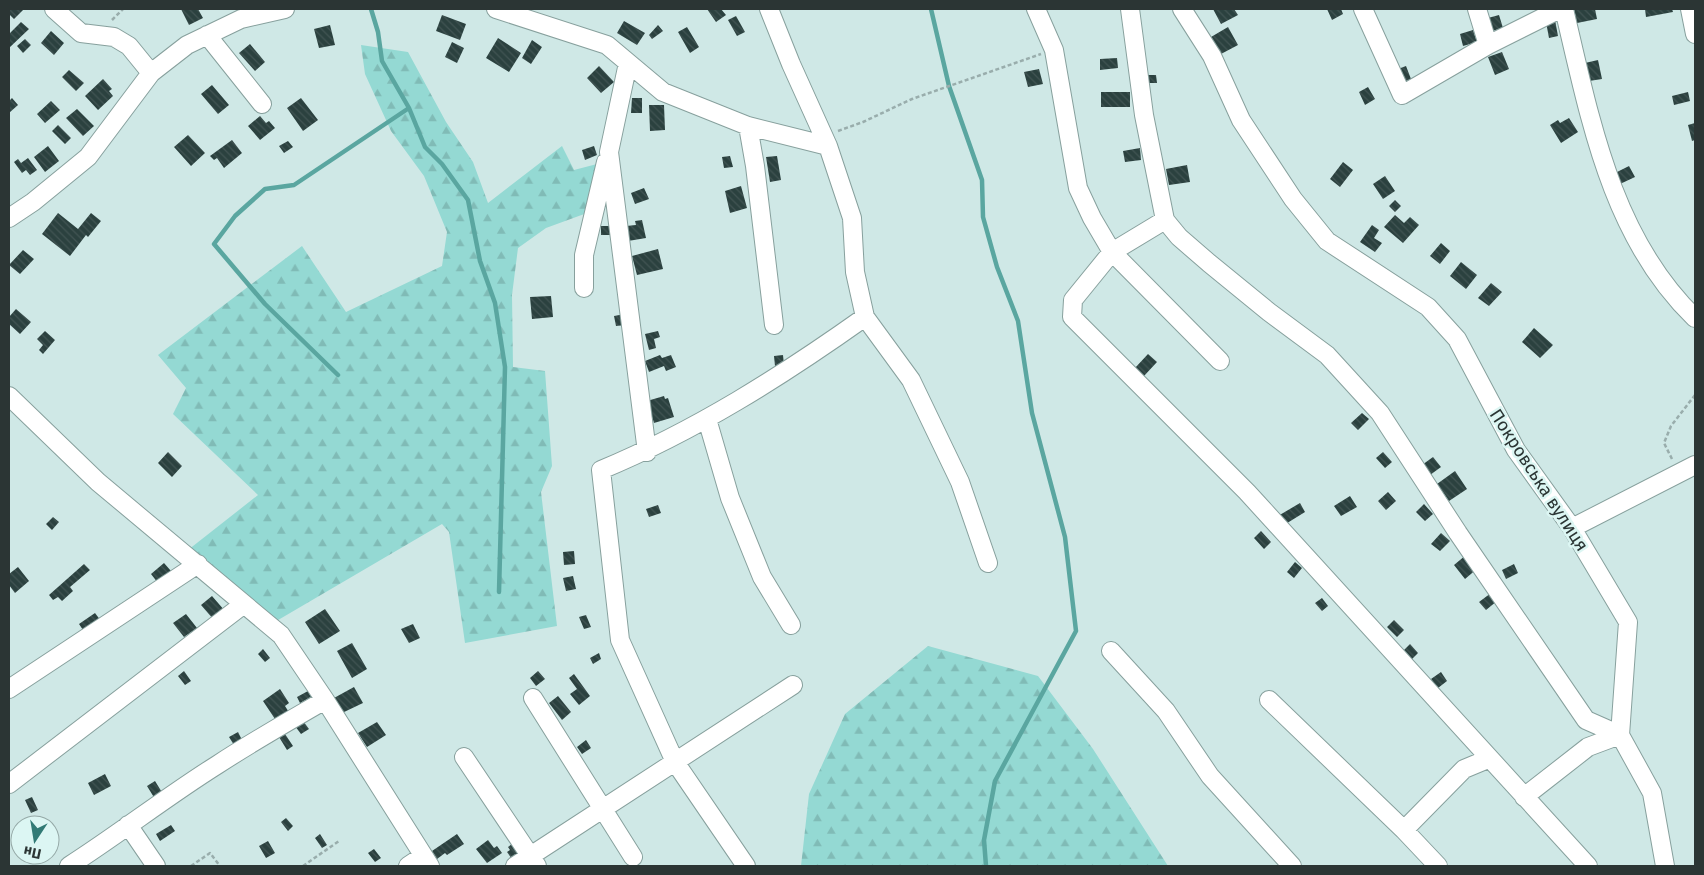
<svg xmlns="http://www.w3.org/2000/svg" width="1704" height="875" font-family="'Fira Sans',sans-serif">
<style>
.forest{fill:url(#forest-firs)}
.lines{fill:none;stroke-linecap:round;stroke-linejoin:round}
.stream{stroke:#5aa6a0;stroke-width:4.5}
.building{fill:url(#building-back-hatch)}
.minor-casing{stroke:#87a09d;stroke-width:20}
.path{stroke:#99adac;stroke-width:2.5;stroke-dasharray:4 2.5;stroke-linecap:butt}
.minor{stroke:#fff;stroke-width:18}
.labels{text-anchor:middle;stroke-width:5;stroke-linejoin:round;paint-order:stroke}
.street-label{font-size:18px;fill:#2b3534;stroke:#dcf6f3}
</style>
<defs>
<pattern id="forest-firs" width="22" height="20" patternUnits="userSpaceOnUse" patternTransform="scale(1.25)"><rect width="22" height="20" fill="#94d9d3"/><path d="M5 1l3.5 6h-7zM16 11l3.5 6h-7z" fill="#80bbb6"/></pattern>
<pattern id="building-back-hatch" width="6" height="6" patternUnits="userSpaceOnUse" patternTransform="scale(1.25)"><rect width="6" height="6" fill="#2b413f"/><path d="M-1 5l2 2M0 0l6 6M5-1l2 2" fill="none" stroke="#415453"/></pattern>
</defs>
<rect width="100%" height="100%" fill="#cfe8e6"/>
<!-- forest -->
<path class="forest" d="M361,45L408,52L446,122L473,162L488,203L562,146L574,170L597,164L587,213L546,228L518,248L512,295L513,367L545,371L552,466L541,492L557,626L465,643L449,532L442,524L273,623L188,550L258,495L173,414L186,388L158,355L302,246L346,312L442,266L447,232L424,176L391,131L365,74Z
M928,646L1038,676L1093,749L1168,866H801L809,794L845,714Z"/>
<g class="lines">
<!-- stream -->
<path class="stream" d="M371,9L378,32L382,61L409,108L425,147L442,164L468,200L480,261L495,303L505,367L499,592
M931,9L949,86L982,180L983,217L997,267L1018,321L1032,413L1065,537L1076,631L995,781L984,840L986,866
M338,375L265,304L214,244L235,216L265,189L294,185L409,108"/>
</g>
<!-- building -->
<path class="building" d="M9,9H24L14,19L9,14Z
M181,9H198L203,18L189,25Z
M707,9H721L726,15L716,22Z
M1213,9H1234L1238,15L1221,24Z
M1327,9H1341L1343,14L1332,20Z
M1574,9H1595L1597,19L1577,23Z
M1645,9H1672L1673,12L1646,17Z
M442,15L466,24L460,40L436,31Z
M1499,15L1503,28L1492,31L1488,18Z
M736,16L745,32L737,36L728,20Z
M1555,20L1558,36L1549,38L1546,22Z
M624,21L645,33L637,45L617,33Z
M21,22L29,29L9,48V34Z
M330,25L335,45L319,48L314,29Z
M658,25L663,31L652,39L649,35Z
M687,27L699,47L690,53L678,32Z
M1228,27L1238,45L1221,54L1211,37Z
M1473,30L1477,42L1463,46L1460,34Z
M51,31L64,43L54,55L41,43Z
M498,38L521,53L509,72L486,58Z
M25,39L31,45L23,53L17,46Z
M532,40L542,47L531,64L522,58Z
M452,42L464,48L457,63L445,57Z
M250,44L265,62L255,71L239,53Z
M1502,52L1509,69L1495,75L1488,57Z
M1117,58L1118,68L1100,70V59Z
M1598,60L1602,79L1589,81L1585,63Z
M599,66L614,82L601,93L587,78Z
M1406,66L1411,79L1404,82L1398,69Z
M1039,69L1043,84L1028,87L1024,72Z
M69,70L84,83L76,91L62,77Z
M1146,75H1156L1157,83H1147Z
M103,79L112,89L109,91L113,96L98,110L85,96Z
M212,85L229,105L218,114L201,94Z
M1368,87L1375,99L1365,105L1359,92Z
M1101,92H1130V107H1101Z
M1688,92L1690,101L1674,105L1672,96Z
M12,98L18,105L9,113V101Z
M301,98L318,120L303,131L287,108Z
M632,98H642V113H631Z
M51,101L60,110L45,123L37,114Z
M649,105H664L665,130L650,131Z
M77,109L94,126L83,136L66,118Z
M260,116L266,123L269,121L275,128L260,140L248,126Z
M1569,118L1578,132L1561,143L1550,125L1558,120L1560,123Z
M1695,123V140L1692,141L1688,125Z
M58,125L71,138L65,144L52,131Z
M188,135L205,153L191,166L174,147Z
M232,140L242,153L224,168L217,158L214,160L210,156Z
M288,141L293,147L284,153L279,146Z
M48,146L59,161L45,172L34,157Z
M594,146L597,155L585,160L582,150Z
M1140,148L1141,160L1125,162L1123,151Z
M730,156L733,167L724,168L722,157Z
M777,156L781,180L770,182L766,157Z
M28,158L37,170L30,175L26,170L22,173L14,162L18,159L21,163Z
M1343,162L1353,170L1340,187L1330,179Z
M1187,165L1190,182L1169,185L1166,169Z
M1629,166L1635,177L1620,184L1615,173Z
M1385,176L1395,191L1383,199L1373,184Z
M741,186L747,208L730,213L725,191Z
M644,188L649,199L635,204L631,193Z
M1395,200L1401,206L1395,212L1389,206Z
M58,213L78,229L91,213L101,221L88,237L86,235L70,256L42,234Z
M1395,215L1404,223L1410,217L1419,225L1403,243L1384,227Z
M642,220L646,238L628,241L626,226L636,225L635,221Z
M1372,225L1379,230L1374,238L1382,243L1375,252L1360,242Z
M601,226H609L610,235H601Z
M1441,243L1450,251L1440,264L1430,256Z
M658,249L663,269L637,275L632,256Z
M23,250L34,259L20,274L9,265Z
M1461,262L1477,275L1466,289L1450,276Z
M1491,283L1502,292L1489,306L1478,298Z
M551,296L553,317L532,319L530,297Z
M16,309L31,322L20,334L9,324V317Z
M625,314L626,325L616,326L614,316Z
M1534,328L1553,345L1540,358L1522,342Z
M45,331L55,340L43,354L39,350L43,345L37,339Z
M658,331L660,337L654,339L656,348L649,350L645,334Z
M1148,354L1157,362L1144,376L1135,368Z
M660,355L662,358L671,355L676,367L666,371L664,366L649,372L645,361Z
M783,355L784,365L775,366L774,356Z
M664,396L665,399L668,398L674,417L654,423L647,401Z
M1362,413L1369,419L1358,430L1351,423Z
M168,452L182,466L172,477L158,463Z
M1383,452L1392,462L1385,468L1376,458Z
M1433,457L1441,467L1430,475L1422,465Z
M1455,471L1467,489L1449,501L1437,484Z
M1388,492L1396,501L1386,510L1378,501Z
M1350,496L1357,507L1341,516L1334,506Z
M1300,503L1305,512L1284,525L1278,516Z
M1424,504L1433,514L1425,521L1416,512Z
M658,505L661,513L649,517L646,509Z
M53,517L59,522L52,530L46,524Z
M1261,531L1271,542L1264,549L1254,538Z
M1441,533L1450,541L1440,551L1431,544Z
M574,551L575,564L564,565L563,552Z
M1466,555L1478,568L1465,579L1454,565Z
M1295,562L1302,568L1294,578L1287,572Z
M164,563L171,571L158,583L151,574Z
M84,564L90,570L70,587L73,591L62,601L58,597L53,600L49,595Z
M1514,564L1518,573L1506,579L1502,570Z
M18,567L29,581L15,593L9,585V574Z
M573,576L576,589L566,591L563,578Z
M1491,593L1497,601L1486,610L1479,602Z
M212,596L225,611L214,620L201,605Z
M1322,598L1328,606L1322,611L1315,603Z
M325,609L340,631L319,644L305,622Z
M95,613L101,621L85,633L79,624Z
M186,614L197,628L184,637L173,623Z
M586,615L591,627L584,629L579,617Z
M1394,620L1404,630L1397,637L1387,627Z
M413,624L420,638L409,643L401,629Z
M352,643L367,669L352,678L337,651Z
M1410,644L1418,653L1412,659L1404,650Z
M263,649L270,658L265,662L258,654Z
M599,653L601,659L593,664L590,658Z
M184,671L191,681L185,685L178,676Z
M538,671L545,679L536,686L530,678Z
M1441,672L1447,681L1438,688L1431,679Z
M574,674L590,696L579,705L570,694L577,689L569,678Z
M354,687L363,703L342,713L334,698Z
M280,689L289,703L285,706L290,714L277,722L263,701Z
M308,691L311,697L300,703L297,697Z
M558,696L571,712L562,720L549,703Z
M303,721L309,729L301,734L295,726Z
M377,722L386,735L367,747L358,733Z
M238,732L242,740L234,745L229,737Z
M285,734L293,746L287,750L279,737Z
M586,740L591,748L582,754L577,747Z
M105,774L111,786L94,795L88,783Z
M155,781L163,794L155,799L147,786Z
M32,797L38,810L31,813L25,800Z
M286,818L293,826L288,831L281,822Z
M171,825L175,831L160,841L156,834Z
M320,834L327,845L322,848L315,838Z
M457,834L464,844L447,855L445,853L437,859L432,851Z
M488,840L494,848L497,846L502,853L487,863L476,849Z
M268,841L275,853L266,858L259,846Z
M512,844L519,855L512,859L507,852L510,850L508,847Z
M374,849L381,858L375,862L368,853Z"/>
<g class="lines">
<!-- minor casing -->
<g class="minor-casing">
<path id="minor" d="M54,9L81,33L114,37L129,46L151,73
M496,9L607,45L663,92L748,126L828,146
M769,9L791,64L828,146L852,218L855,272L865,317L911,380L960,482L988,563
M1036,9L1054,50L1078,188L1092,218L1112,252L1220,361
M1130,9L1144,115L1165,220L1179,237L1209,263L1269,312L1327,355L1380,413L1458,533L1586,720L1620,735
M1182,9L1212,56L1241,120L1293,199L1327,241L1428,307L1457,339L1516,450L1572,528L1628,622L1620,735L1652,793L1665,866
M1363,9L1402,95L1488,45
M1477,9L1488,45L1560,9
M1564,9C1590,118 1611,237 1695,318
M1690,9L1695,34
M207,35L262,104
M628,63L609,152L647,452
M748,126L755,166L774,325
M9,218L33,202L88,157L151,73L187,45L241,19L285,9
M1165,220L1112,252L1073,300L1072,317L1247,492L1588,866
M584,288V255L606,162
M9,396L98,482L281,635L325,700L430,866
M707,419L730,498L762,577L791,625
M1572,528L1695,465
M1111,651L1166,711L1210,776L1292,866
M9,689L198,564
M533,698L633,857
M1269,700L1404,830
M464,757L537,866
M9,784L244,604
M1524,797L1588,747L1620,735
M128,825L156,866
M69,866C119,834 166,797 217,765C252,742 289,721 325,700
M408,866L423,856
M515,866L793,685
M746,866L675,762L620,640L601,470C695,431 782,376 865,317
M1438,866L1404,830L1464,769L1488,759"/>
</g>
<!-- path -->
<path class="path" d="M112,20L123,9
M838,131L863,122L912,99L1041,54
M1672,459L1664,443L1671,426L1695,395
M191,866L210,853L220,866
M303,866L339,841"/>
<!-- minor -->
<use href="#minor" class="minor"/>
</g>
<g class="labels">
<!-- street labels -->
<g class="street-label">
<text transform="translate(1539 480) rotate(57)" y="6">Покровська вулиця</text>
</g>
</g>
<!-- border -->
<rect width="1704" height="875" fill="none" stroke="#2b3534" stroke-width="20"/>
<!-- north arrow -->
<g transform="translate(35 840) rotate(192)"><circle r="24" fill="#dcf6f3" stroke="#95a9a7"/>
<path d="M0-4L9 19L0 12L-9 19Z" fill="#317a75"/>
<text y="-8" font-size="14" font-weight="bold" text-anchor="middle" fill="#2b3534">Пн</text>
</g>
</svg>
